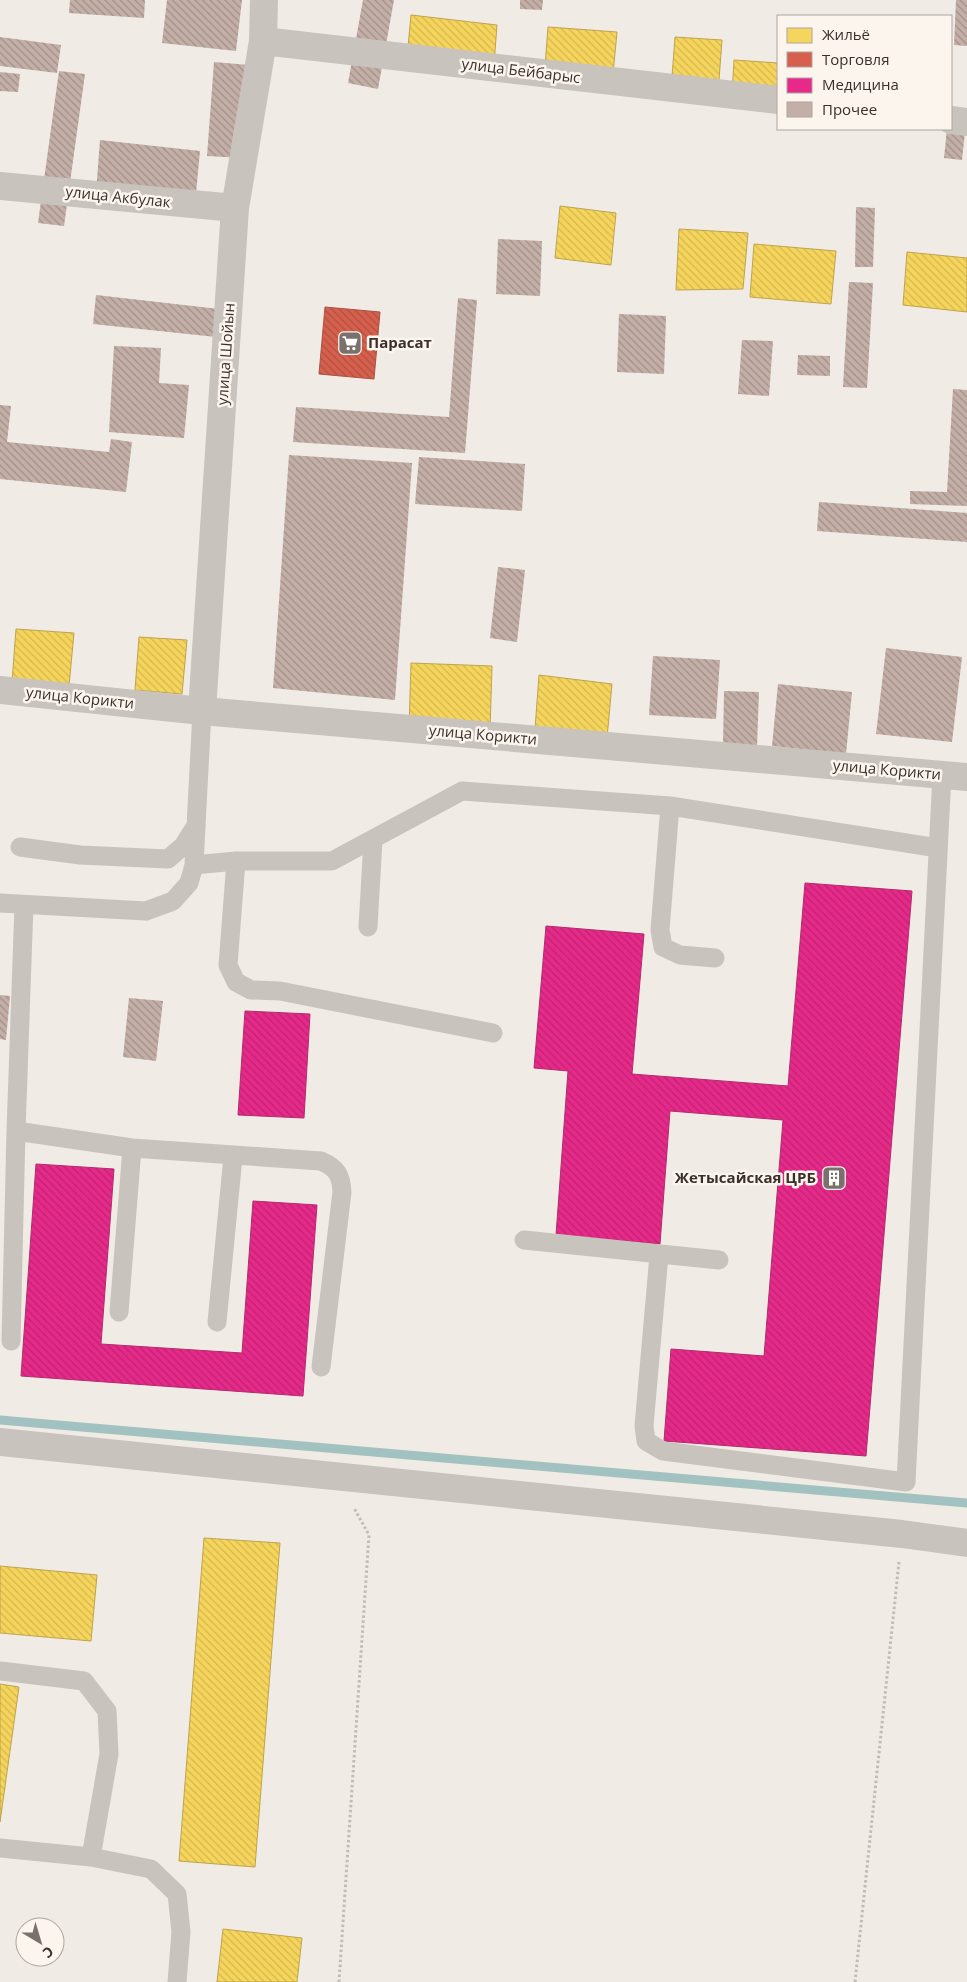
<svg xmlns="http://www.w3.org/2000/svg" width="967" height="1982" font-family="'Open Sans',sans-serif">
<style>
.homes{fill:url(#homes-back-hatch);stroke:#bea44d}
.shops{fill:url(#shops-back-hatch);stroke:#a85243}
.health{fill:url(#health-back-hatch);stroke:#b32b6e}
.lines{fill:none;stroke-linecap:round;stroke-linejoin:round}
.stream{stroke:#a1c2c1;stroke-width:9}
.building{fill:url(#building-back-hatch)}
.path{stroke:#c2bbb6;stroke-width:3;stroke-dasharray:2.5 2.5;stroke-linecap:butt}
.service{stroke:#c9c3be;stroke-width:19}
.minor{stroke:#c9c3be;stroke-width:28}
.labels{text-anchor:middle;stroke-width:5;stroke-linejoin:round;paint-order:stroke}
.street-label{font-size:15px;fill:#3b302b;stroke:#fbf5ee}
.poi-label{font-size:15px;font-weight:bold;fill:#3b302b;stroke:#fbf5ee;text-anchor:start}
</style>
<defs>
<pattern id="homes-back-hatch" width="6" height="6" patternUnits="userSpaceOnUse" patternTransform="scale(1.25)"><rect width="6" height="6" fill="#f6d55c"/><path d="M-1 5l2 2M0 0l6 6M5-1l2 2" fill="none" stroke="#d4b750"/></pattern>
<pattern id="shops-back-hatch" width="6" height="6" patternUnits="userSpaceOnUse" patternTransform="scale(1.25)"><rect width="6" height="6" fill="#d6604d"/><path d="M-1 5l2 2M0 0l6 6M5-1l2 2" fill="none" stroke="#af5040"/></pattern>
<pattern id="health-back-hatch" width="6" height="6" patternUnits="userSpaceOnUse" patternTransform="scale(1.25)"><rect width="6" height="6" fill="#e7298a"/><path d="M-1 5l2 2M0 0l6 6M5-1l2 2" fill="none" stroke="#bc2471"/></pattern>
<pattern id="building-back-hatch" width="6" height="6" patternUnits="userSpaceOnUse" patternTransform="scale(1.25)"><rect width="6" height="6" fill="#c3afa7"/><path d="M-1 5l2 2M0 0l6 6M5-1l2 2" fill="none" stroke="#a08f88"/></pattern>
</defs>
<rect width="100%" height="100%" fill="#f0ebe5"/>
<!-- homes -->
<path class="homes" d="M411,15L497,25L493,78L406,68Z
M548,27L617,32L612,85L544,80Z
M675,37L722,40L718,93L671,90Z
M734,60L778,63V99L732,95Z
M560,206L616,213L611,265L555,258Z
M679,229L748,233L743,289L676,290Z
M754,244L836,251L831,304L750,297Z
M907,252L967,258V312L903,305Z
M16,629L74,633L69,686L12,682Z
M139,637L187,640L182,694L135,690Z
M411,663L492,666L490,731L409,728Z
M539,675L612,684L607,738L535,729Z
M204,1538L280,1543L255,1867L179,1861Z
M0,1566L97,1575L91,1641L0,1633Z
M0,1684L19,1687L0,1822Z
M223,1929L302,1938L297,1982H217Z"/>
<!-- shops -->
<path class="shops" d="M325,307L380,312L374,379L319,374Z"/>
<!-- health -->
<path class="health" d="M805,883L912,891L866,1456L664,1441L671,1349L764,1356L783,1120L670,1111L660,1244L556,1235L568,1071L534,1068L546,926L644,934L632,1074L788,1086Z
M245,1011L310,1014L304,1118L238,1115Z
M36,1164L114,1169L101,1344L242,1353L253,1201L317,1205L303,1396L21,1376Z"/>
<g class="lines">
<!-- stream -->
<path class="stream" d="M0,1420L967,1503"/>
</g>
<!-- building -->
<path class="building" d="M70,0H145L144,18L69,13Z
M167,0H242L236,51L162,43Z
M363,0H394L378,89L348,83Z
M520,0H543L542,10L520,9Z
M956,0H967V46L954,45Z
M0,37L61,45L57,73L0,66Z
M214,62L249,65L242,158L207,156Z
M59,71L85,74L64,226L38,223Z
M0,72L20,74L18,92L0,91Z
M967,113L962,160L944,158L947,129Z
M100,140L200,151L195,204L96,193Z
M856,207L875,208L873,267H855Z
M498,239L542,241L540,296L496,294Z
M849,282L873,283L867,388L843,387Z
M96,295L219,309L216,337L93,324Z
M458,298L477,300L465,453L293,442L296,407L449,417Z
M619,314L666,316L664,374L617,372Z
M742,340L773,341L769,396L738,394Z
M114,346L161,348L159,383L189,385L184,438L109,432Z
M798,355L830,356V376L797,375Z
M953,389L967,390V506L910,504V491L947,492Z
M0,405L11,406L7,442L109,452L111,439L132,442L126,492L0,479Z
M289,455L412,463L395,700L273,688Z
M419,457L525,464L522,511L415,504Z
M819,502L967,513V542L817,531Z
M498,567L525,570L517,642L490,638Z
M886,648L962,657L952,742L876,734Z
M653,656L720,660L716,719L649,715Z
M778,684L852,692L846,754L772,746Z
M724,691L759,692L757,746L723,745Z
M0,995L10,996L6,1040L0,1039Z
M129,998L163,1001L156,1061L123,1057Z"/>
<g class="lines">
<!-- path -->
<path class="path" d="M339,1982L369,1535L354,1508
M855,1982L899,1562"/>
<!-- service -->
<path class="service" d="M670,806L660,930L663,947L680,955L715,958
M20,847L80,855L168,859L183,846L195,827
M236,861L228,965L236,982L251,990L280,991L493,1033
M194,865L236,861H332L462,791L670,806L938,848
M0,903L146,911L173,901L189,883L194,865L202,711
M368,927L373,840
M16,1131L132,1148L321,1161C337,1168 341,1175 342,1192L321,1367
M524,1240L719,1260
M659,1255L644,1426L646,1441L663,1451L906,1482L942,775
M119,1312L132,1148
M217,1322L233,1157
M11,1341L16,1131L24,905
M0,1671L84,1681L107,1711L109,1754L91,1857
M0,1848L91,1857L151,1869L177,1894L181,1932L177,1982"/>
<!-- minor -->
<path class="minor" d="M263,41L778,100
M951,120L967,122
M0,186L235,208
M0,690L202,711L967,777
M202,711L235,208L263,41L264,0
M0,1442L902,1534L967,1543"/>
</g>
<!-- icons -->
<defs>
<g id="supermarket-square" transform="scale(1.25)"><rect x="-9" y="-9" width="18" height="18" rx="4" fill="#7a716c" stroke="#fbf5ee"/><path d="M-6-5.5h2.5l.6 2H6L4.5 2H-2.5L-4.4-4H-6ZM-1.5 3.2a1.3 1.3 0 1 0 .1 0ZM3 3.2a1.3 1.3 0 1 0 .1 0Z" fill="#fff"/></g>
<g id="building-square" transform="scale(1.25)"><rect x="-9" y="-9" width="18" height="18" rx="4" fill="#7a716c" stroke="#fbf5ee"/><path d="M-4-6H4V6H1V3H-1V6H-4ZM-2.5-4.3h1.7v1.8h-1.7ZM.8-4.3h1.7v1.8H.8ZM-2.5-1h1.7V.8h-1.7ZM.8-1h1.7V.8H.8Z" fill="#fff"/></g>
</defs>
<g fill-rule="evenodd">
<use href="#supermarket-square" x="350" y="343"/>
<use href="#building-square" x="834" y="1178"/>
</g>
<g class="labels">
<!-- street labels -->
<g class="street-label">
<text transform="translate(521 71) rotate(7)" y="5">улица Бейбарыс</text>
<text transform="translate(118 197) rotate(6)" y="5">улица Акбулак</text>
<text transform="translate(226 354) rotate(-86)" y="5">улица Шойын</text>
<text transform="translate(80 698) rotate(6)" y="5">улица Корикти</text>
<text transform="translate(483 735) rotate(5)" y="5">улица Корикти</text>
<text transform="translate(887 770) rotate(5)" y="5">улица Корикти</text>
</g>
<!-- poi labels -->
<g class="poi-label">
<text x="368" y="348">Парасат</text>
<text x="816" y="1183" text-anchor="end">Жетысайская ЦРБ</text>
</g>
</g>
<!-- legend -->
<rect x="777" y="15" width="175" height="115" fill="#fbf5ee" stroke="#aea6a0"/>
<rect x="787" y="28" width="25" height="15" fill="#f6d55c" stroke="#aea6a0"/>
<text x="822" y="40" font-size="15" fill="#3b302b">Жильё</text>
<rect x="787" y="52" width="25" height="15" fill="#d6604d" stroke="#aea6a0"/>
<text x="822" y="65" font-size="15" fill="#3b302b">Торговля</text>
<rect x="787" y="78" width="25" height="15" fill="#e7298a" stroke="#aea6a0"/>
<text x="822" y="90" font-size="15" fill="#3b302b">Медицина</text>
<rect x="787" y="102" width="25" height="15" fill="#c3afa7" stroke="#aea6a0"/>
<text x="822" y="115" font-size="15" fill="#3b302b">Прочее</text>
<!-- north arrow -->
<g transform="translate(40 1942) rotate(142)"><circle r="24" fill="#fbf5ee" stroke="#aea6a0"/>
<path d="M0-4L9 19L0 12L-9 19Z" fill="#7a716c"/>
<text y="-8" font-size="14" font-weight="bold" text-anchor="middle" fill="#3b302b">С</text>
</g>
</svg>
